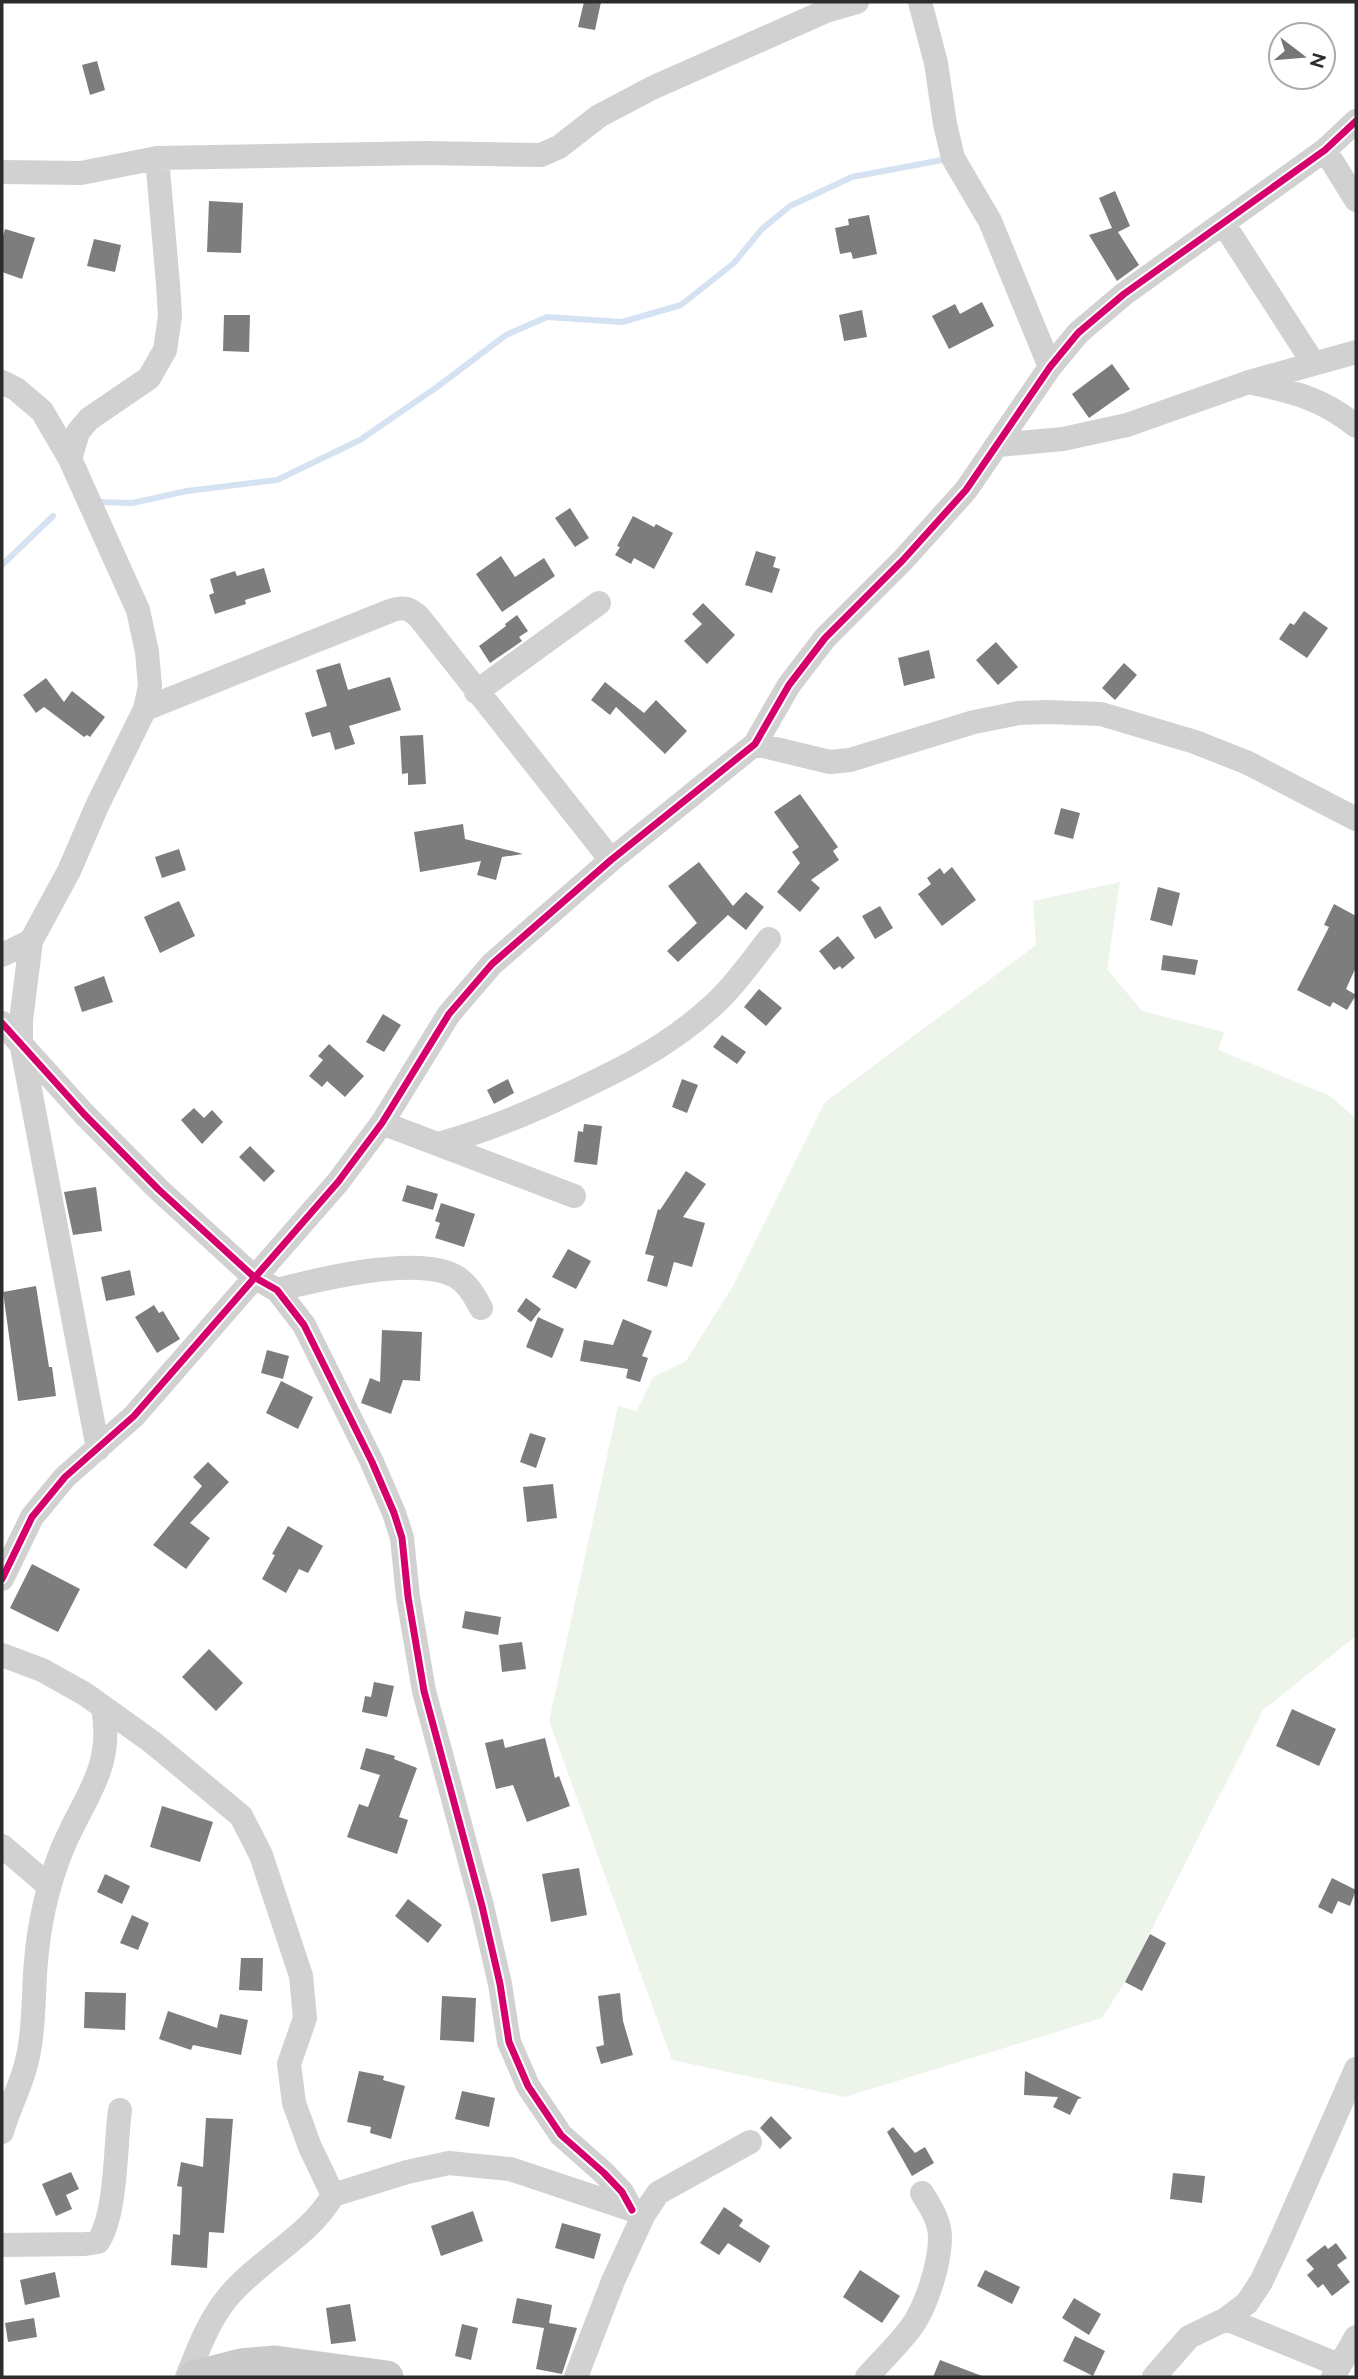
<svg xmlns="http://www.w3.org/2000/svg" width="1358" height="2379" font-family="Raleway,sans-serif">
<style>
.green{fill:#edf4ea}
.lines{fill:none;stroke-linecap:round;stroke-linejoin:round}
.stream{stroke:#d4e2f2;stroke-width:6}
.building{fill:#7d7d7d}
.street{stroke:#d1d1d1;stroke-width:24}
.secondary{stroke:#cacaca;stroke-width:33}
.cycleway-casing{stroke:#fff;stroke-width:11}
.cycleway{stroke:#d6006c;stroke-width:7}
</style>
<rect width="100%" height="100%" fill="#fff"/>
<!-- green -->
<path class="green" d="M1120,882L1107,969L1142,1011L1224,1032L1218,1050L1328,1095L1356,1118V1636L1263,1710L1125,1982L1102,2018L845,2097L672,2060L549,1721L618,1406L637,1411L653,1377L686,1361L733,1286L825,1102L1036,945L1033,901Z"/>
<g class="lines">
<!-- stream -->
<path class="stream" d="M98,502L132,503L187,491L277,480L360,440L437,387L506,335L547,317L622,322L681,305L734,263L762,229L790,206L852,177L947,159
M2,565L53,516"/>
</g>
<!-- building -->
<path class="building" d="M584,2H601L595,30L578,27Z
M97,61L105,90L90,95L82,65Z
M1115,191L1130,226L1118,232L1139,265L1117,281L1089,235L1112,228L1099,198Z
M209,201L243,203L241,253L207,252Z
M869,215L877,254L853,259L851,252L840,254L835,228L849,225L848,219Z
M5,229L35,238L22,279L2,272V239Z
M94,239L121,245L115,272L87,266Z
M982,302L994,326L949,349L932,316L955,304L960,314Z
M862,310L867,337L844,341L839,315Z
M224,315H250L249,352L223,351Z
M1112,364L1130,389L1089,418L1072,394Z
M570,508L589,538L575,547L555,518Z
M633,516L654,527L656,524L673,533L654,569L634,558L631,564L615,555L620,547L617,546Z
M756,551L776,557L773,567L780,569L772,593L745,585Z
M501,556L515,577L544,558L555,576L502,612L476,574Z
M264,568L271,592L245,600L246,604L215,614L209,595L214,593L210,579L235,571L237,576Z
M703,603L735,635L707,664L684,641L702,624L692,614Z
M1304,611L1328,628L1307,658L1279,639L1290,623L1294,625Z
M517,615L528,631L519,637L522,641L490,663L479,646L506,626L505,624Z
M996,642L1018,667L998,685L976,660Z
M929,650L935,678L904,686L898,658Z
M340,663L348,690L390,677L401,710L349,726L355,744L335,750L330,732L312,737L305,713L327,706L316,670Z
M1124,663L1137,675L1115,700L1102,688Z
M46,678L64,702L72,691L105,717L90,737L87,735L84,737L44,707L36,713L23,695Z
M605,682L644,713L656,700L687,731L665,754L616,707L610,715L591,700Z
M423,735L426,784L408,785V773L402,774L400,736Z
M800,794L838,847L833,851L839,860L811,880L820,888L800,912L777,892L800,863L792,852L799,847L774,812Z
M1061,808L1080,813L1073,839L1054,834Z
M463,824L465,839L523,854L502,857L496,880L477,875L481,861L420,872L414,832Z
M179,849L186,870L162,878L155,857Z
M699,862L733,906L746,892L764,907L746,930L728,915L678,962L667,951L697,923L668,886Z
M952,867L976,900L942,926L918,894L931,884L927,878L940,868L944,874Z
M1158,887L1180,893L1172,926L1150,920Z
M179,901L195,936L160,953L144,917Z
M1334,904L1356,916V967L1346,989L1356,995L1347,1010L1333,1002L1330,1007L1297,990L1329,927L1324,925Z
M880,906L893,928L875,939L862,916Z
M838,936L855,958L842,969L840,966L834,970L819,951Z
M1163,955L1198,960L1195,975L1161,970Z
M104,976L113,1002L82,1012L74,987Z
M759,989L782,1008L766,1026L744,1007Z
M383,1014L401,1025L384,1052L366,1042Z
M722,1035L746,1052L737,1064L713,1047Z
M329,1044L364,1076L345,1097L327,1081L322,1087L309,1076L323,1060L318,1056Z
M508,1079L514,1093L494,1104L487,1090Z
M682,1079L698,1085L687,1113L672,1107Z
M194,1108L204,1118L212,1110L223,1122L202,1144L181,1120Z
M584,1124L602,1126L597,1165L574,1162L578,1131L583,1132Z
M250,1146L275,1171L264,1182L239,1157Z
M686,1171L706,1184L683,1217L705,1223L692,1267L674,1262L667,1287L647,1281L654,1256L645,1254L658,1209L660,1210Z
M407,1185L438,1194L433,1210L402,1201Z
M96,1187L102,1231L73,1235L64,1192Z
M441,1203L475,1214L464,1247L435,1238L440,1223L435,1221Z
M568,1249L591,1261L576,1289L552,1277Z
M130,1270L135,1295L106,1301L101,1277Z
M36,1286L49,1367H52L56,1396L18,1401L3,1292Z
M526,1298L541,1309L531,1322L517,1311Z
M154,1305L159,1313L163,1311L180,1339L157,1353L135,1317Z
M538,1317L564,1329L552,1358L526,1347Z
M623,1319L652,1331L642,1356L648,1358L640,1382L626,1378L628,1369L580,1361L584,1340L613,1345Z
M382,1330L422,1332L420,1381L403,1380L391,1414L361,1403L370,1378L380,1382Z
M267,1350L289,1356L283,1379L261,1373Z
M281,1381L313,1397L298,1429L266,1413Z
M530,1433L546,1438L536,1468L520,1462Z
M208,1462L229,1482L190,1523L210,1538L186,1569L153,1545L202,1486L193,1477Z
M553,1484L557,1518L527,1522L523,1487Z
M288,1526L323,1546L308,1573L299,1569L286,1593L262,1579L275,1555L272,1554Z
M32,1564L80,1589L58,1632L10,1608Z
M465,1611L501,1617L498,1635L462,1628Z
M522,1642L526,1669L502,1672L499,1645Z
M209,1649L243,1683L216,1711L182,1677Z
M374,1682L394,1686L387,1717L362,1712L365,1696L371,1697Z
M1292,1709L1336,1729L1319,1766L1276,1746Z
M545,1738L555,1778L559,1776L570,1806L527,1822L513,1785L496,1789L485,1743L503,1739L505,1748Z
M366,1748L395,1756L394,1759L417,1768L399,1817L408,1820L397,1854L347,1837L359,1804L368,1807L380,1775L360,1769Z
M162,1806L213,1822L200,1862L150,1847Z
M579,1868L587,1915L551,1922L542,1874Z
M105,1874L130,1886L122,1904L97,1892Z
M1332,1878L1356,1890L1350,1906L1338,1901L1332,1914L1318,1907Z
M408,1899L442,1925L428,1943L395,1916Z
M132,1915L149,1923L138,1950L120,1943Z
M1150,1934L1166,1943L1142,1991L1125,1982Z
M241,1958H263L262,1991L239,1990Z
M85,1992L126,1993L125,2030L84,2028Z
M620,1993L623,2021L633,2055L601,2064L596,2047L604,2045L598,1996Z
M442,1996L476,1998L474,2042L440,2040Z
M168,2011L217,2028L220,2014L248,2020L241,2055L193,2045L191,2050L159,2039Z
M359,2071L384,2076L383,2080L405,2086L391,2139L370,2133L371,2127L347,2122Z
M1025,2071L1082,2098L1078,2099L1070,2115L1053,2107L1058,2097L1024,2095Z
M462,2091L495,2098L489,2127L455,2119Z
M771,2116L792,2138L780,2149L760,2128Z
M206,2118L233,2119L224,2233L209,2232L207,2268L171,2265L173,2234L180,2235L182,2187L177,2186L181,2162L203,2167Z
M893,2127L915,2153L925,2147L934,2163L912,2176L887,2132Z
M71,2172L79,2189L66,2195L72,2209L56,2216L42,2184Z
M1173,2173L1205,2176L1202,2203L1170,2199Z
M724,2207L743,2220L739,2226L770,2246L760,2263L728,2243L719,2255L700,2243Z
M473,2211L483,2241L441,2256L431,2226Z
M562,2223L601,2234L594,2259L555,2248Z
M1336,2243L1347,2258L1337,2265L1350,2282L1332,2296L1323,2284L1318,2288L1307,2275L1314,2269L1306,2260L1325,2245L1328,2249Z
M860,2270L900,2296L882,2323L843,2297Z
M985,2270L1020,2287L1012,2304L977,2286Z
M55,2272L60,2297L25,2305L20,2280Z
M517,2298L552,2305L549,2323L577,2328L562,2374L536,2369L544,2328L512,2323Z
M1074,2298L1101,2314L1089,2335L1062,2318Z
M350,2304L356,2341L331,2344L326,2308Z
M34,2318L37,2337L8,2342L5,2323Z
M462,2324L478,2328L471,2360L455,2356Z
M1075,2336L1105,2351L1093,2376L1063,2361Z
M940,2360L982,2376L981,2377H933Z"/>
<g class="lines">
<!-- street -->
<path class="street" d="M920,2L936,63L945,124L953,158L990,221L1050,367
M1325,150L1356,200
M2,172L81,173L157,158L426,153L541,155L559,147L599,116L652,88L826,11L857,2
M1223,223L1314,364
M2,382L16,389L42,411L70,459L138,610L147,652L150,686L145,709L97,806L69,871L31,941L21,1021V1042L98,1449
M1253,383C1294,392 1323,399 1356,426
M999,445L1063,439L1127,425L1249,382L1356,352
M70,459L78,432L89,419L149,378L165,350L170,316L168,284L157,158
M476,692L599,603
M145,709L390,611C404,606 409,608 419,617L611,860
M755,744L830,762L850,760L974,722L1019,713L1047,712L1101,714L1195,742L1248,763L1356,819
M2,955L31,941
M2,1023L84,1114L158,1189L254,1277L277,1290L304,1325L372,1462L394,1513L402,1538L408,1597L424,1691L482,1906L500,1984L509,2042L528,2086L561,2135L604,2173L622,2192L632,2210
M382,1123L574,1196
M438,1144C480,1133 519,1117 558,1099C614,1073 663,1050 709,1009C732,989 750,963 769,939
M277,1290C320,1279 413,1256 453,1275C467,1282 474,1295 481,1308
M2,1579L32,1517L65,1477L134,1416L338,1182L382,1123L449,1014L492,964L611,860L755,744L789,685L825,638L903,560L966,490L1050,367L1078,333L1124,294L1325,150L1356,121
M2,1655L42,1670L85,1694L152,1742L241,1816L261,1855L301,1976L305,2018L289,2064L294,2103L310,2147L333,2195
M2,1846L49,1886
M2,2132C9,2106 23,2083 28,2056C35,2025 33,1992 36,1961C39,1926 47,1889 59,1857C80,1800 115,1773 103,1707
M2,2245L85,2244L98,2242C117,2213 115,2146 120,2110
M1226,2319L1339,2365
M187,2377C198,2350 209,2319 229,2296C259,2260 311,2235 333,2195L407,2172L449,2163L510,2169L636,2211
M576,2377L613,2281L644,2214L658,2193L750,2142
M867,2377C881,2361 897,2346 910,2329C926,2308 940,2264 940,2237C940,2221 930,2206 922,2193
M1154,2377L1189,2337L1226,2319L1247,2303L1261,2282L1278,2246L1356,2069
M1333,2377L1356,2337"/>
<!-- secondary -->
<path class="secondary" d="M194,2377L241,2365L275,2362L387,2377"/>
<!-- cycleway casing -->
<g class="cycleway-casing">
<path id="cycleway" d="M2,1023L84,1114L158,1189L254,1277L277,1290L304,1325L372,1462L394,1513L402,1538L408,1597L424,1691L482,1906L500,1984L509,2042L528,2086L561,2135L604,2173L622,2192L632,2210
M2,1579L32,1517L65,1477L134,1416L338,1182L382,1123L449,1014L492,964L611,860L755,744L789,685L825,638L903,560L966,490L1050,367L1078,333L1124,294L1325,150L1356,121"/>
</g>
<!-- cycleway -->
<use href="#cycleway" class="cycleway"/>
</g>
<!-- border -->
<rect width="1358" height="2379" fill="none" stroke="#2c2c2c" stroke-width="7"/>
<!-- north arrow -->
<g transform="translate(1302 56) rotate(106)"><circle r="33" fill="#ffffff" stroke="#ababab" stroke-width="2"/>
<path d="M0-5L12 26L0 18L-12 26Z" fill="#767676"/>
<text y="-10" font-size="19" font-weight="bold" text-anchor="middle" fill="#2c2c2c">N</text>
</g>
</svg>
